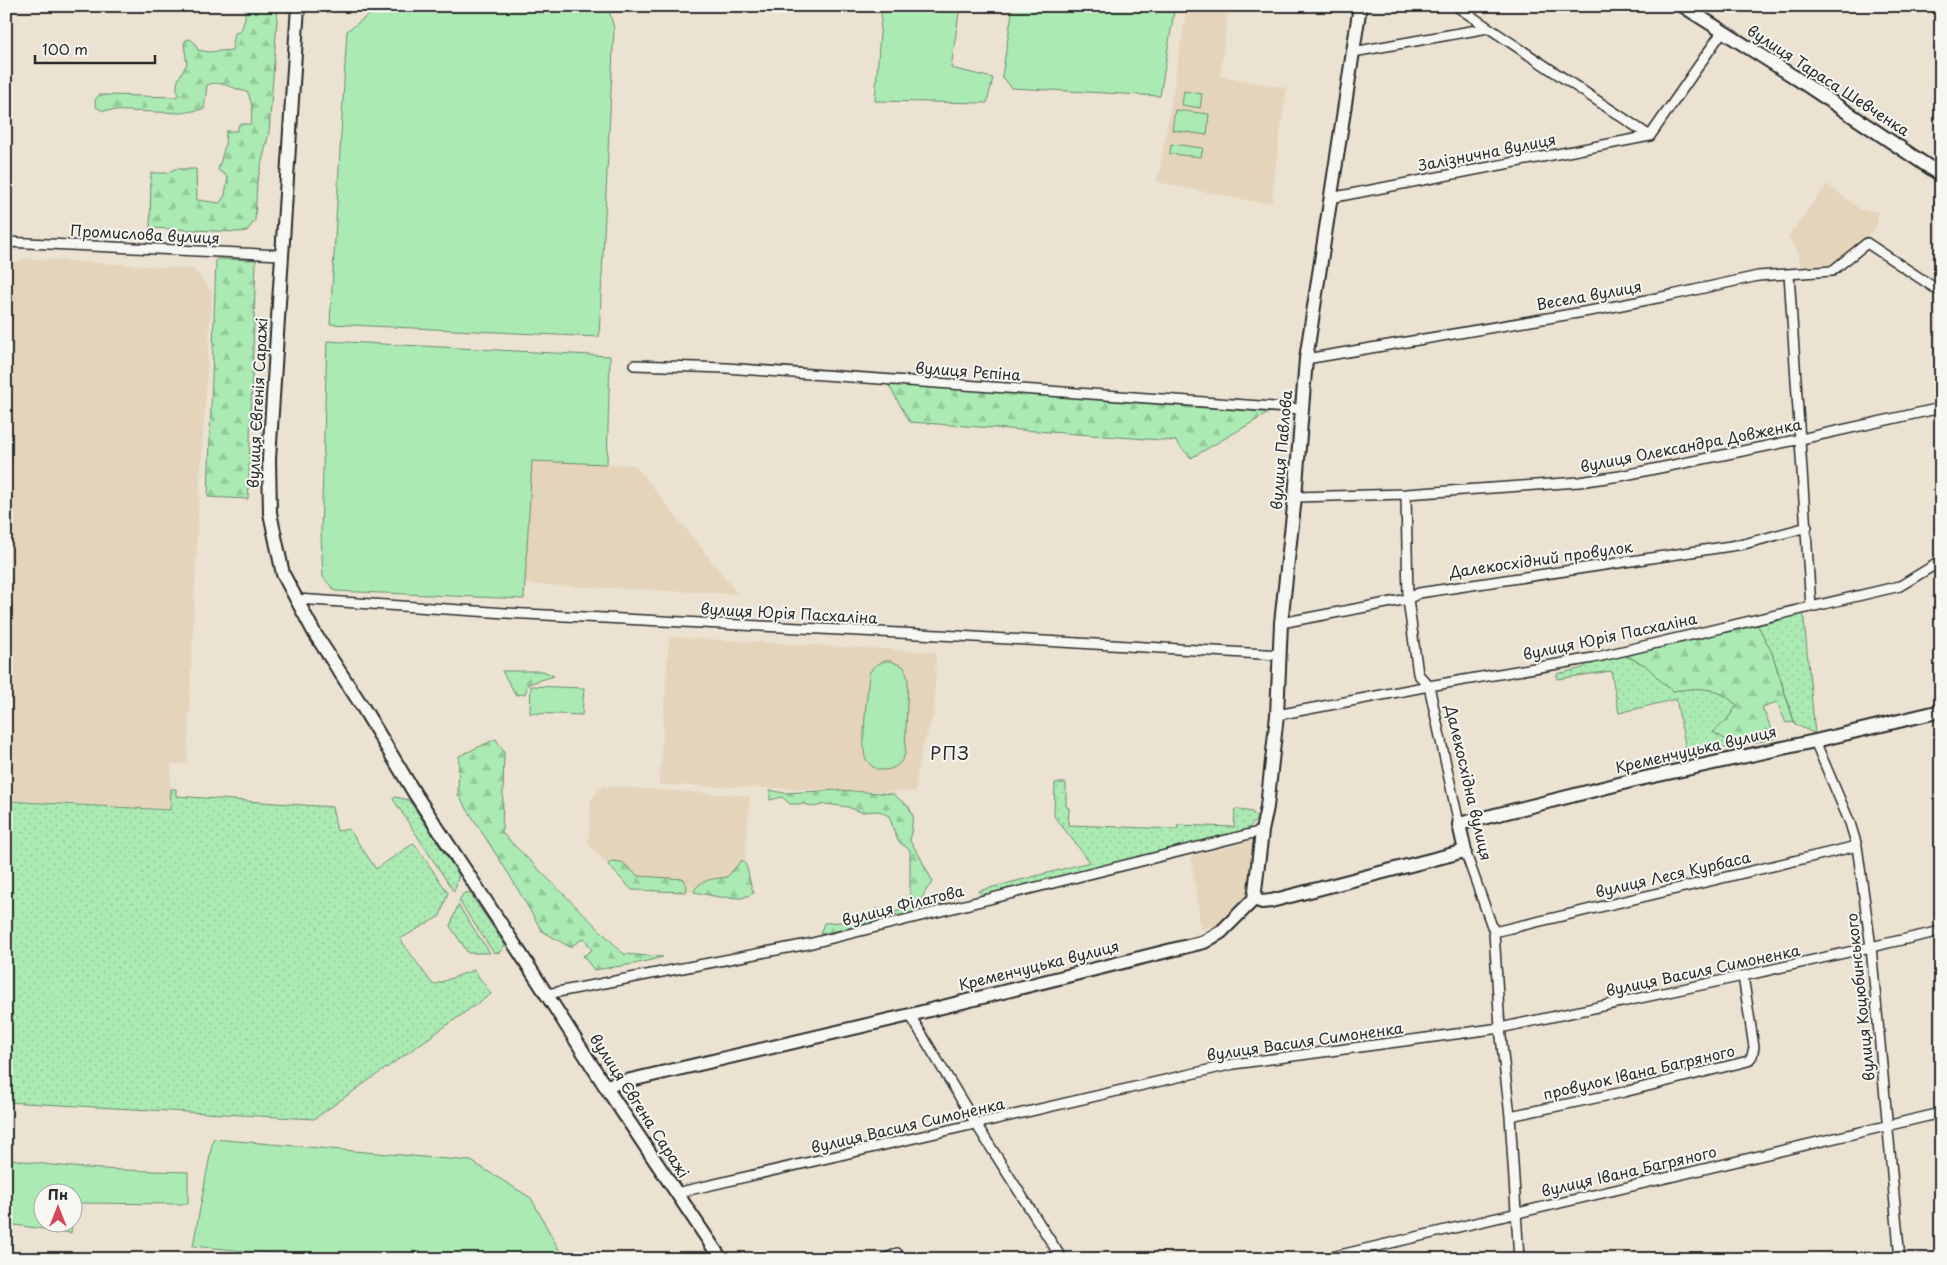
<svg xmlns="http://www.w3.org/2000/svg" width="1947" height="1265" font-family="'Playpen Sans',sans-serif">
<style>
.built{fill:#e4d4bb}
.grass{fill:url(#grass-dots);stroke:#6b8b6f}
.forest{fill:url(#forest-firs);stroke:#6b8b6f}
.green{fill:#abebb3;stroke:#6b8b6f}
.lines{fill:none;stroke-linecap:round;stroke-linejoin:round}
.street-casing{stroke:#2b2b2b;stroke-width:12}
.secondary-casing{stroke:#2b2b2b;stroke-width:16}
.street{stroke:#f6f6f2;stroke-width:9}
.secondary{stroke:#f6f6f2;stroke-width:12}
.rail{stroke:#2b2b2b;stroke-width:2.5}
.labels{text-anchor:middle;stroke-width:4;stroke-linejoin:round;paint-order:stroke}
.street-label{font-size:15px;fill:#2b2b2b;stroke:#f6f6f2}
.quarter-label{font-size:18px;letter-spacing:1px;fill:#2b2b2b;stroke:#f6f6f2}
</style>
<defs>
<pattern id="grass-dots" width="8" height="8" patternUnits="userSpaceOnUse" patternTransform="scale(1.25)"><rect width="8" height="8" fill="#abebb3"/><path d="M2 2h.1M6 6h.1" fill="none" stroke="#93ca9a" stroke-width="1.8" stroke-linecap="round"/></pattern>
<pattern id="forest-firs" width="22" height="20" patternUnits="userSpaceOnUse" patternTransform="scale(1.25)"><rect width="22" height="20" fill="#abebb3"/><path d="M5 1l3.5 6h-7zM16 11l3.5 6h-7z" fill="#93ca9a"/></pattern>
</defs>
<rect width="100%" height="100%" fill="#ebe2d2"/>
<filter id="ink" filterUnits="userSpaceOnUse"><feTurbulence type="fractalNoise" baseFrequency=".02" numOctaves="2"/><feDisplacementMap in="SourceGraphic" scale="10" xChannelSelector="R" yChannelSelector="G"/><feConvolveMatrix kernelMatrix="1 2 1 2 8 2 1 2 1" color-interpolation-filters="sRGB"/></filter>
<g filter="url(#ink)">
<!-- built -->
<path class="built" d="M1187,6H1229L1220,76L1287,88L1277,155L1272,202L1261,203L1156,182L1160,169Z
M1827,184L1861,210L1878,212L1877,226L1867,236V243L1832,271L1803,273L1796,249L1788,237Z
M23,258L194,269L212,292L198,517L187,764H171L170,809L6,800V260L17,262Z
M532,460L635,465L738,594L525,584Z
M669,637L936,652L934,713L921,752L915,792L659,785Z
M603,786L750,796L743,893L632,890L588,844L591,799Z
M1252,841L1251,884L1247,896L1235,914L1221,925L1201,929L1191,856Z"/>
<!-- grass -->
<path class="grass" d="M1803,609L1815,734L1795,724L1772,653L1755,620Z
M1618,652L1645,665L1661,681L1673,691C1700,687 1716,686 1737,705L1727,720L1714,732L1736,746L1687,754L1676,699L1619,713L1611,671L1557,679V674L1583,668L1593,658Z
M1055,783H1066V806L1069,808L1068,825L1177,829L1178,825L1234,827L1235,809L1252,812L1257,819L1246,831L984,897L978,891L1090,862L1054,816Z
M171,789H176V796L332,807L337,831L349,829L376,869L414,843L448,893L440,916L400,939L433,985L474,970L491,994L314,1119L6,1102V801L170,810Z
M395,797L409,800L459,875L454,892L393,799Z
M469,892L505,945L500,952L494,953L459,901L463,894Z
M458,905L490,953H468L450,926Z"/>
<!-- forest -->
<path class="forest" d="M245,6H278L269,133L257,182L255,220L247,231L237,232L150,228L151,173H168L174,169H196L197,200L220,203L225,195L228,177L218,170L225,146L226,131H237L239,124H251L252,106L248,92C234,90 221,79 207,85L204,109L182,113L101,110L96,107L95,100L99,95H109L175,97L179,95C173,83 181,75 187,64L184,44L186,40L190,39L195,43L198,50L209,52L232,50L235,33L241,31L245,18Z
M216,259L256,260L248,499L208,497Z
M885,379L1277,408L1191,458L1175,441L910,422Z
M1755,620L1772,653L1794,722L1786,723L1777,702L1762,707L1772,730L1773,739L1736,746L1713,732L1727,720L1737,705C1716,686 1700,687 1673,691L1661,681L1645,665L1618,652Z
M502,671H543L554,676L528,684L525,694L516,695Z
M496,739L504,752L502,833L624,954L663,957L634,964L594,970L583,956L592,950L584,938L570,947L542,931L510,876L458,795L459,756Z
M770,790L783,793L839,790L893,794L909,807L913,816L910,841L918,853L933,882L926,890L916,913L902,917L892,913L910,907V850L898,841L889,816L879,811L861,812L848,807L825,804L815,807L804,804H790L782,797L770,800Z
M742,860C750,867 748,883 754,893L742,898L719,897L694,892C699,879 714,879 727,877Z
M611,861L622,862L638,876L684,879L687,887L686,892L632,890L608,865Z
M878,908L880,922L820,934L824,923L876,920Z"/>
<!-- green -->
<path class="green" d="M381,6H608L614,29L599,337L330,324L347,31Z
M882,6H960L951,68L993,78L987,103L875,101Z
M1013,6H1175L1160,96L1012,88L1002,76Z
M1184,91L1202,94L1200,108L1182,105Z
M1175,110L1209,114L1207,135L1172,130Z
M1171,144L1203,148L1201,157L1170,154Z
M327,341L610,356L607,464L532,461L524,599L335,591L323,577L321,533Z
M884,661H891L904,667L908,679L905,754C900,771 876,777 866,759C860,748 868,690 869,674L873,667Z
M531,686L584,688L582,715L530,713Z
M213,1139L471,1161L531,1198L564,1259H327L193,1246Z
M6,1158C66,1170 128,1170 188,1172V1204L75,1203L73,1222L72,1192H42V1222L72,1223L71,1233L15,1225L6,1222Z"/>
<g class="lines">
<!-- street casing -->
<g class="street-casing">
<path id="street" d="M1456,6L1650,136
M1353,52L1488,28
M1650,136L1722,32
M1330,198L1650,136
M6,242L282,255
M1789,274L1811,607
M1306,359L1601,309L1672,295L1758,276L1832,271L1867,243L1941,292
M634,365L726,368L1301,409
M1406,494L1408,599L1418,674L1429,686L1459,824
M1295,497L1406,494L1579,482L1620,476L1801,439L1941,408
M297,599L506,613L958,636L1280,655
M1281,623L1408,599L1419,593L1744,544L1807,527
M1277,715L1429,686L1593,658L1900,586L1941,561
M1815,741L1850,823L1857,846L1871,947L1900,1259
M1465,851L1494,932L1500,1028L1510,1116L1519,1259
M1494,932L1857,846
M547,994L808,944L1262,831
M910,1015L976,1124L1062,1259
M1510,1116L1624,1092L1748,1061L1752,1056L1754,1047L1743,976
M676,1193L1234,1064L1500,1028L1743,976L1941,931
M885,1259L897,1253
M1323,1259L1941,1113"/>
</g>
<!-- secondary casing -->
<g class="secondary-casing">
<path id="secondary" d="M298,6L269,459L270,513L283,574L315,634L362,706L415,794L522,956L605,1086L721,1259
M1683,6L1793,76L1941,175
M1254,899L1262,831L1267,807L1277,715L1281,623L1295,497L1306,359L1360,6
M605,1086L910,1015L1204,942L1221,932L1254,899L1262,902L1271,901L1465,851L1459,824L1631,781L1815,741L1941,711"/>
</g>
<!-- street -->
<use href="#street" class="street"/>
<!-- secondary -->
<use href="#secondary" class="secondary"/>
<!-- rail -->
<path class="rail" d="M1927,6L1941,19"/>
</g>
</g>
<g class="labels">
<!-- street labels -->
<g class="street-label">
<text transform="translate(1828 81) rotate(33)" y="5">вулиця Тараса Шевченка</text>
<text transform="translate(1487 153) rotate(-11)" y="5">Залізнична вулиця</text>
<text transform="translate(145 235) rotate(3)" y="5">Промислова вулиця</text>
<text transform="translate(1589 296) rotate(-10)" y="5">Весела вулиця</text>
<text transform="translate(968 372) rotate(4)" y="5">вулиця Рєпіна</text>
<text transform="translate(258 403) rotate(-87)" y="5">вулиця Євгенія Саражі</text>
<text transform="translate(1691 446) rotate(-11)" y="5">вулиця Олександра Довженка</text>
<text transform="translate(1282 450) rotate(-85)" y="5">вулиця Павлова</text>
<text transform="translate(1541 560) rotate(-8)" y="5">Далекосхідний провулок</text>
<text transform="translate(789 614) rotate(3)" y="5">вулиця Юрія Пасхаліна</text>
<text transform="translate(1610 637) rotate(-12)" y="5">вулиця Юрія Пасхаліна</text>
<text transform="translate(1696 750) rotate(-13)" y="5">Кременчуцька вулиця</text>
<text transform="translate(1468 783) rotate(77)" y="5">Далекосхідна вулиця</text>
<text transform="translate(1673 875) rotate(-13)" y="5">вулиця Леся Курбаса</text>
<text transform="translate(903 906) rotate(-14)" y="5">вулиця Філатова</text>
<text transform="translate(1039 966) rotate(-14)" y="5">Кременчуцька вулиця</text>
<text transform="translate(1703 971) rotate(-12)" y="5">вулиця Василя Симоненка</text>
<text transform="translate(1861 997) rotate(-96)" y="5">вулиця Коцюбинського</text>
<text transform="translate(1305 1042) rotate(-8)" y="5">вулиця Василя Симоненка</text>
<text transform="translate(1639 1073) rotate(-13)" y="5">провулок Івана Багряного</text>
<text transform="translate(639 1106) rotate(57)" y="5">вулиця Євгена Саражі</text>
<text transform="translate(908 1126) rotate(-13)" y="5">вулиця Василя Симоненка</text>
<text transform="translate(1629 1172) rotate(-13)" y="5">вулиця Івана Багряного</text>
</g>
<!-- quarter labels -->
<g class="quarter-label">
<text x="950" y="760">РПЗ</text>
</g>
</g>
<!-- margin -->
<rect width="1947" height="1265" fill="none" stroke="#f6f6f2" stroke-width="25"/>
<rect x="12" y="12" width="1922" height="1240" fill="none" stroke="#2b2b2b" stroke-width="2" filter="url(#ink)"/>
<!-- north arrow -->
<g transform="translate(58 1208)"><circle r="24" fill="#f6f6f2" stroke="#a5a5a2"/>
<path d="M0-4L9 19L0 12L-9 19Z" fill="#d1495b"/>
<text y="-8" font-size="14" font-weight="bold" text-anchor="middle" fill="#2b2b2b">Пн</text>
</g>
<!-- scale -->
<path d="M35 55v8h120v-8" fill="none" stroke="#2b2b2b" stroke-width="2.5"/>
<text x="42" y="55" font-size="15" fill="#2b2b2b" stroke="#f6f6f2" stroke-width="4" paint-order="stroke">100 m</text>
</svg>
